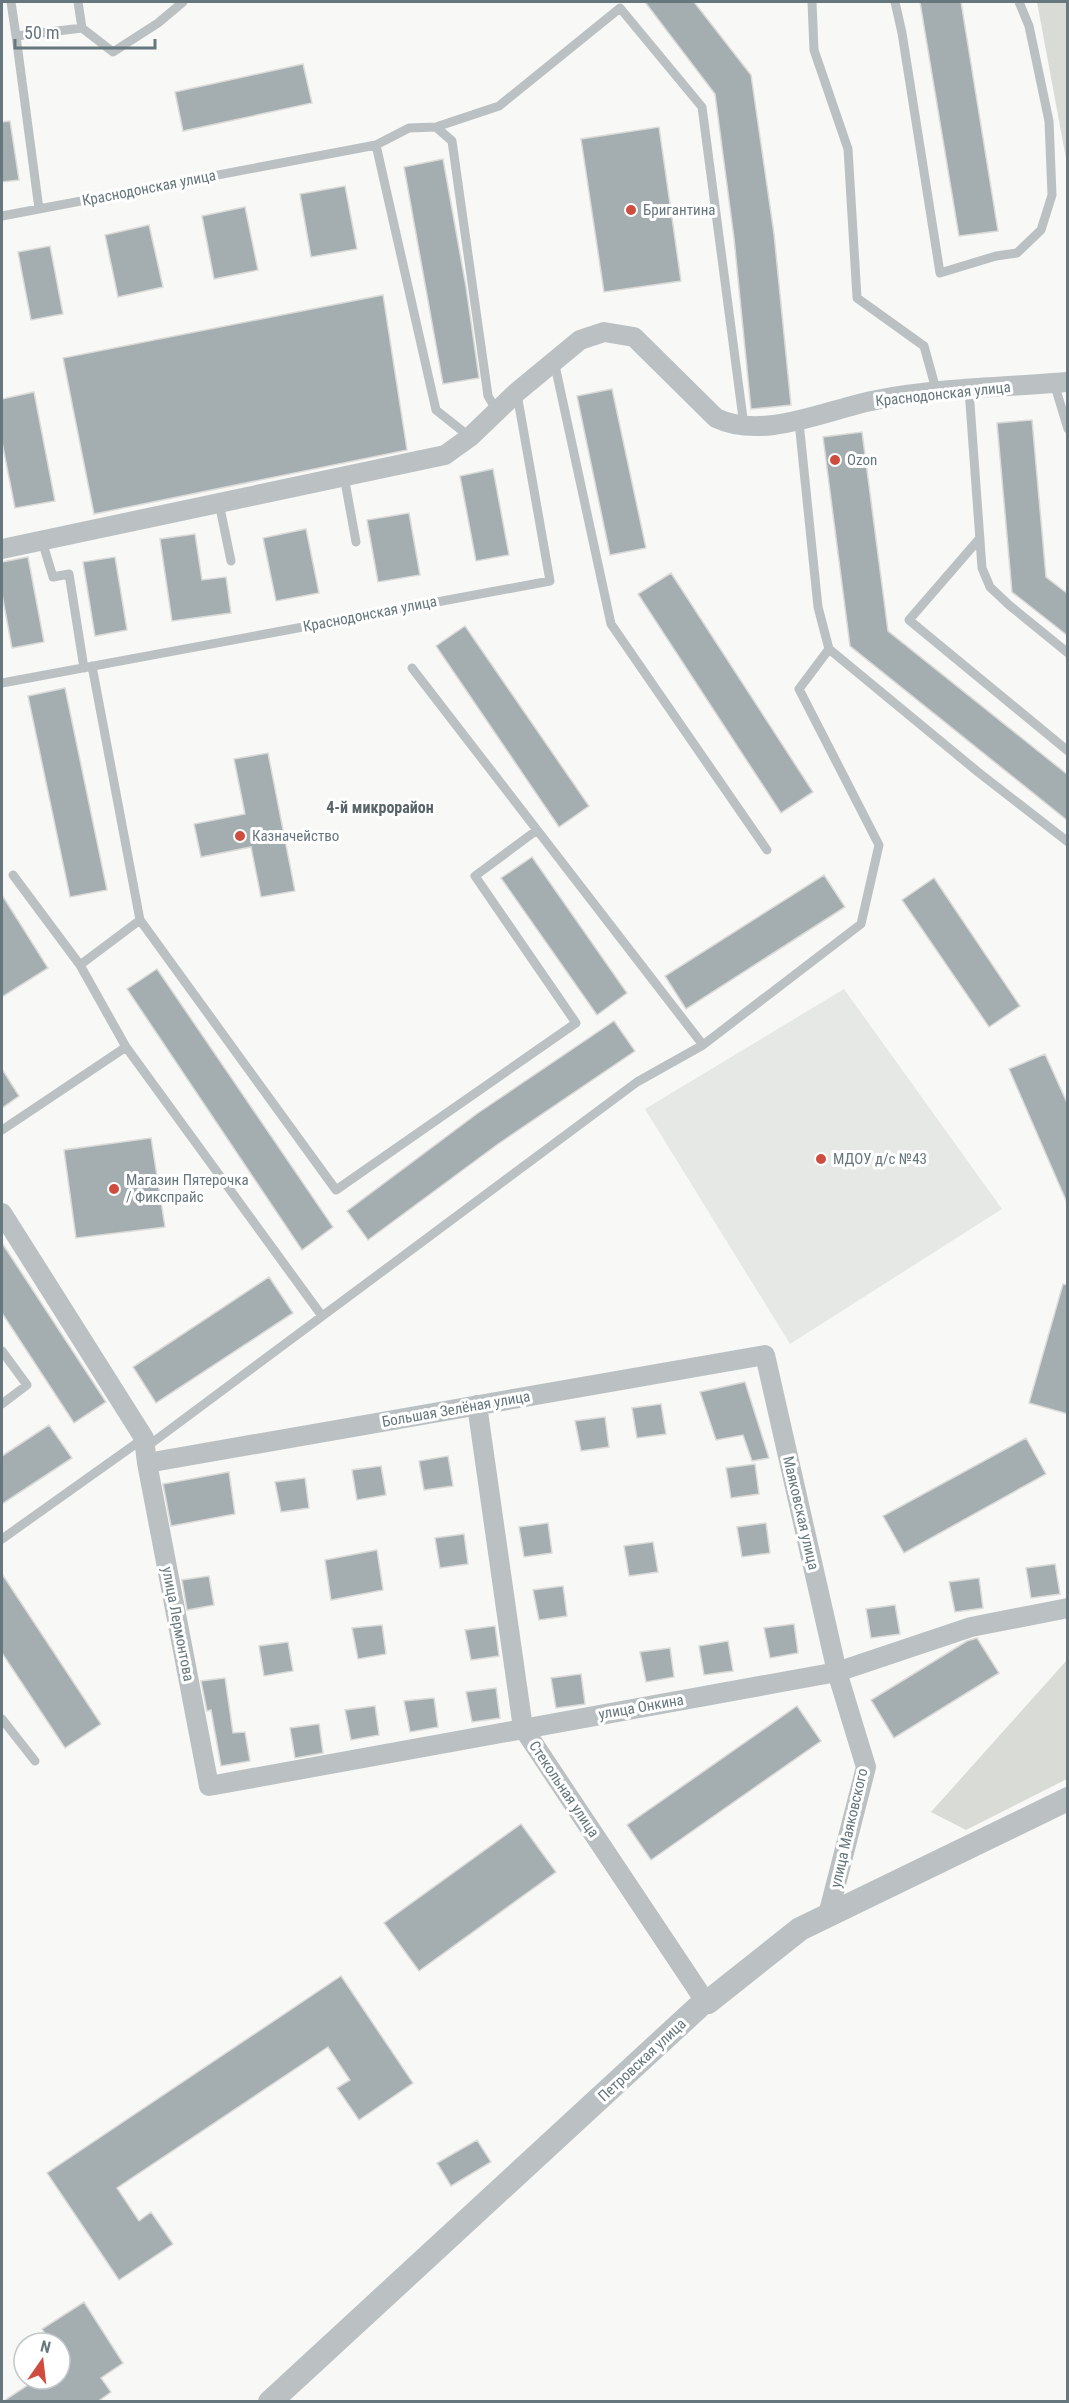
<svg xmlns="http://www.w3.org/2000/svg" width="1069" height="2403" font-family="'Roboto Condensed',sans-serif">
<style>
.built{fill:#e6e8e6}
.green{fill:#d9dcd6}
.building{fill:#a4adb0;stroke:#dadad8;stroke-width:1.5}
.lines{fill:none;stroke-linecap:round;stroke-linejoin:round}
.service{stroke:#bbc1c3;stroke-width:9}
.minor{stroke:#bbc1c3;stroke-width:20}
.tertiary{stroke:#bbc1c3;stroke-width:24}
.poi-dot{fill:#cf4d3f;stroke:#fff;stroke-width:2}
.labels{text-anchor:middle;stroke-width:6;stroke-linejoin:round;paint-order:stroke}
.street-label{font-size:15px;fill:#66777d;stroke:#fff}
.poi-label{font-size:15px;fill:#66777d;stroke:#fff;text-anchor:start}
.neighbourhood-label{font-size:16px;font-weight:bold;fill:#586469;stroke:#fff}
</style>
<rect width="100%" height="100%" fill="#f8f8f6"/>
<!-- built -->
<path class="built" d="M844,989L1002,1209L790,1344L645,1109Z"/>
<!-- green -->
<path class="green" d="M1037,2H1067V164Z
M1067,1660V1779L966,1830L931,1812Z"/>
<!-- building -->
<path class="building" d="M645,2H694L751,75L774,234L791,405L751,409L734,238L715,94Z
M920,2H961L998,231L959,236Z
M303,64L312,103L183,131L175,92Z
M10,121L19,180L2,182V122Z
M659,127L681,281L604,292L581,139Z
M443,159L466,287L479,378L443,384L404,167Z
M345,186L357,249L311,257L300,194Z
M245,207L258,270L214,279L202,216Z
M149,225L163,287L118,297L105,235Z
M50,246L63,314L31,320L18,252Z
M383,295L407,450L94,514L63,358Z
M612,389L646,548L610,555L577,396Z
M34,392L55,501L15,508L2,442V399Z
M1032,420L1046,577L1068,594V636L1012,592L997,423Z
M862,432L888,631L1068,775V821L850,646L823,437Z
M493,469L509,555L476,561L460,476Z
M409,513L420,575L378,582L367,520Z
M306,529L319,593L276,601L263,538Z
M195,534L202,580L226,577L231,613L172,621L160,539Z
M28,557L44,642L12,648L2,594V562Z
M115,557L127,630L95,636L83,562Z
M671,573L813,792L781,813L638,594Z
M465,626L589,806L559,827L436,646Z
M65,688L107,890L70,897L28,696Z
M268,753L295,891L261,897L251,847L201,857L194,824L245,814L234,759Z
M532,857L627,993L597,1015L501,878Z
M824,875L845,907L686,1009L665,976Z
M934,878L1020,1006L989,1027L902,900Z
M2,895L48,968L2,997Z
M157,969L333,1227L302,1250L127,989Z
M614,1021L635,1051L498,1144L368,1240L347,1211L478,1113Z
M1045,1054L1068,1105V1205L1009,1069Z
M2,1069L19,1096L2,1108Z
M151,1138L165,1227L76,1238L64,1150Z
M2,1243L106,1402L74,1423L2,1313Z
M269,1277L293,1313L156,1403L133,1367Z
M1063,1284L1068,1285V1414L1029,1403Z
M745,1382L769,1458L752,1461L743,1435L716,1440L700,1392Z
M661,1404L666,1434L637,1438L632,1408Z
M605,1417L609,1447L581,1451L575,1421Z
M49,1425L72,1458L2,1504V1456Z
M1026,1438L1046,1474L904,1553L883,1516Z
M448,1456L453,1486L424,1490L419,1461Z
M755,1464L759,1494L731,1498L726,1468Z
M381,1466L386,1495L357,1500L352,1470Z
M229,1472L235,1514L171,1526L163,1484Z
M305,1478L309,1508L281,1512L275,1482Z
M548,1523L552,1553L524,1557L519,1527Z
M766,1523L770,1553L742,1557L737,1527Z
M464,1534L468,1564L440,1568L435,1538Z
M653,1542L658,1572L629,1576L624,1546Z
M377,1550L383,1590L331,1600L325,1560Z
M1055,1564L1060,1594L1031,1598L1026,1568Z
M2,1574L101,1724L65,1748L2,1653Z
M209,1576L214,1605L187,1610L182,1580Z
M979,1578L983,1608L955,1612L949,1582Z
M563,1586L567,1616L539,1620L533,1590Z
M895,1605L900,1634L871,1638L866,1609Z
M794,1624L798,1653L770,1658L764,1628Z
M382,1625L386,1654L358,1659L352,1628Z
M495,1626L499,1656L471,1660L465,1630Z
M977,1638L999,1673L894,1738L871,1700L967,1641Z
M728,1641L733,1671L704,1675L699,1646Z
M288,1642L293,1671L264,1676L259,1646Z
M670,1648L674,1677L646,1682L640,1652Z
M581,1674L585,1704L556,1708L551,1678Z
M225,1678L233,1733L245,1732L250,1761L221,1766L211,1710L207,1711L201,1681Z
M496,1688L500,1718L472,1722L466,1692Z
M434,1698L438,1727L410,1732L404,1701Z
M375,1706L379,1735L351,1740L345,1710Z
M797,1706L821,1741L651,1860L627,1825Z
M319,1724L323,1753L295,1758L290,1728Z
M521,1824L556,1872L419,1971L384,1923Z
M341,1976L413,2083L359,2120L337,2088L350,2080L328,2047L117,2188L139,2221L151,2212L173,2244L119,2280L47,2173Z
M477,2140L491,2162L451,2186L437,2163Z
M84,2302L123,2363L101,2378L111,2392L97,2402H2L37,2379H60V2343H51L42,2329Z"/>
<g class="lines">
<!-- service -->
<path class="service" d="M11,2L16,36L82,28L78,2
M812,2L814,50L848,149L857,298L924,346L937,393
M895,2L902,33L940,273L996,256L1017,253L1041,230L1052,195L1049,121L1029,26L1019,2
M82,28L113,52L158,23L183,2
M16,36L39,209
M436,127L499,106L620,8L702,107L744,426
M376,145L409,128L436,127L452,141L488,396L497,411
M2,216L376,145L436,410L470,437
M554,361L611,624L767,850
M1054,383L1068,429
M969,390L982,568L990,587L1009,605L1068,653
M799,422L818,607L829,649L978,772L1068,842
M344,476L356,542
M219,503L231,561
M980,538L909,620L1068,751
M42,541L53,577L69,574L84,668
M92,666L140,920L336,1190L576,1023L475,876L537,830
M412,668L703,1045
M2,683L550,581L517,394
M13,875L80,965L126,1047
M80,965L140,920
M2,1130L126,1047L322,1316
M2,1351L27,1385L2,1404
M145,1448L637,1082L703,1045L861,924L879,845L799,689L829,649
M2,1539L144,1438
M2,1719L35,1761"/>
<!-- minor -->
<path class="minor" d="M2,549L445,455L470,437L517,392L580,340L604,332L634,337L716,418C764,441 828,409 876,400C938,388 1004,387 1068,382
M2,1213L144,1438L147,1463L209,1786L837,1672L971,1627L1068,1608
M477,1405L523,1728L705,2001
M147,1463L765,1355L837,1672L866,1767L828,1915"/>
<!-- tertiary -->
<path class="tertiary" d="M270,2402L705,2001L708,2002L800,1929L1068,1799"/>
</g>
<!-- markers -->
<g class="poi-dot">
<circle cx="631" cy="210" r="6"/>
<circle cx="835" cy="460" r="6"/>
<circle cx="240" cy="836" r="6"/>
<circle cx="821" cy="1159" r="6"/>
<circle cx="114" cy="1189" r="6"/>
</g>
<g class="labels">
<!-- street labels -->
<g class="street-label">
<text transform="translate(149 188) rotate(-11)" y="5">Краснодонская улица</text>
<text transform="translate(943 394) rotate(-6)" y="5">Краснодонская улица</text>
<text transform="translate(370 614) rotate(-11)" y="5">Краснодонская улица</text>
<text transform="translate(456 1409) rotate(-10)" y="5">Большая Зелёная улица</text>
<text transform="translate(801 1513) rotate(77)" y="5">Маяковская улица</text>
<text transform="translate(178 1624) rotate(79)" y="5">улица Лермонтова</text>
<text transform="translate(641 1707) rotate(-10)" y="5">улица Онкина</text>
<text transform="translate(564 1789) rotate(56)" y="5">Стекольная улица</text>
<text transform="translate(849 1828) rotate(-77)" y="5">улица Маяковского</text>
<text transform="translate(642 2060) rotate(-43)" y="5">Петровская улица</text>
</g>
<!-- poi labels -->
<g class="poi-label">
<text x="643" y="215">Бригантина</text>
<text x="847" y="465">Ozon</text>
<text x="252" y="841">Казначейство</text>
<text x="833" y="1164">МДОУ д/с №43</text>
<text x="126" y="1185">Магазин Пятерочка<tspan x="126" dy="17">/ Фикспрайс</tspan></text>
</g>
<!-- neighbourhood labels -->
<g class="neighbourhood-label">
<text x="380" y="813">4-й микрорайон</text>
</g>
</g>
<!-- border -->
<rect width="1069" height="2403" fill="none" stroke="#66777d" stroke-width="6"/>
<!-- north arrow -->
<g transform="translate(42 2361) rotate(14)"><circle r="28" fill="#ffffff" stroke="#c2c9cb" stroke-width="1.5"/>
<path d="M0-4.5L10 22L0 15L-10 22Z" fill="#cf4d3f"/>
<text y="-9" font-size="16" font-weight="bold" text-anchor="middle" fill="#66777d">N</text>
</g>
<!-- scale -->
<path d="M15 39v9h140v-9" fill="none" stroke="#66777d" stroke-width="3"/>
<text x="24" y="39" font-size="18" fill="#66777d" stroke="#ffffff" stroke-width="4.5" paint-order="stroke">50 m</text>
</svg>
